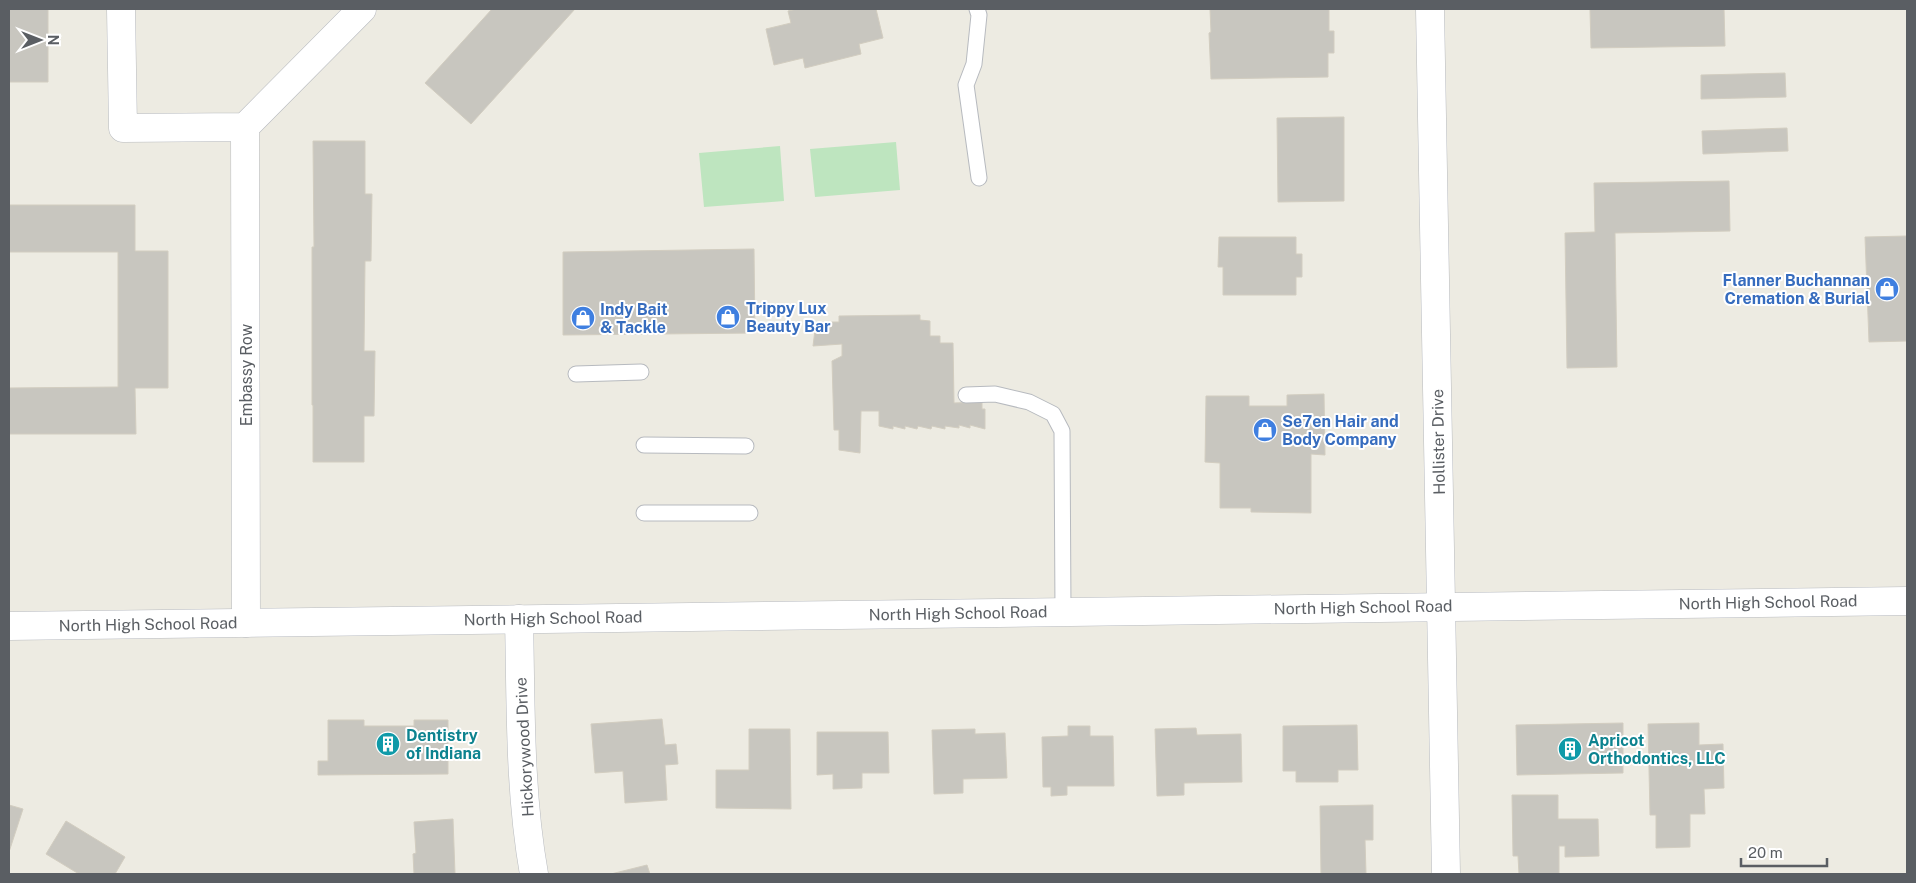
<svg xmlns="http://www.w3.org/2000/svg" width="1916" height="883" font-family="'Public Sans',sans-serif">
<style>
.green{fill:#bee5bf}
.building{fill:#c8c6bf;stroke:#d2cdc0}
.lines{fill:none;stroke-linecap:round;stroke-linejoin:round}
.lane-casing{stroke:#b7babf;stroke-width:17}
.street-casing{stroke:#b7babf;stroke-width:29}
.secondary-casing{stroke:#b8bbc1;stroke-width:29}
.lane{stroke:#fff;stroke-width:15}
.street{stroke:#fff;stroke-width:28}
.secondary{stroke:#fff;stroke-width:28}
.labels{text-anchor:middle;stroke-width:4;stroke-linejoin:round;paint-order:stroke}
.shop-label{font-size:16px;font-weight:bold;fill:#366cbe;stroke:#fff;text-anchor:start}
.street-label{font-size:16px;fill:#5a5e63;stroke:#fff}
.culture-label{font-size:16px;font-weight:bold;fill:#0d838f;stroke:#fff;text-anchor:start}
</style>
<rect width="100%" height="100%" fill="#edebe2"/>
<!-- green -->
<path class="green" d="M896,142L900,190L815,197L810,149Z
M780,146L784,201L704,207L699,153Z"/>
<!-- building -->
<path class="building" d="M9,9H48V82H9Z
M492,9H575L471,124L425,83Z
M797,9H876L883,38L859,44L861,54L805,68L803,58L774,65L766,29L791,23L788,11Z
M1210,9H1329V31H1334V53H1328V77L1211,79L1209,33L1211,32Z
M1590,9H1724L1725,46L1591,48Z
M1785,73L1786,97L1701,99V75Z
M1344,117V201L1278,202L1277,118Z
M1787,128L1788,151L1703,154L1702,131Z
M313,141H365V194H372L371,261H365L364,351H375L374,416H364V462H313V405H312V247H314Z
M1729,181L1730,231L1615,233L1617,367L1567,368L1565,233L1595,232L1594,183Z
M9,205H135V251H168V388H135L136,434H9V388L118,387V252H9Z
M1907,236V341L1869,342L1865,237Z
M1219,237H1296V254H1302V277H1296V295H1223V267H1218Z
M754,249L755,333L563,335V252Z
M920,315V320L930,321V336H940V343H953L954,403L982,402V409H985V429L970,425V428L959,425V428L945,426V429L932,426L931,429L918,426L917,429L905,426V429L893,426V429L879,426V411H861L860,453L839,450V430H834L832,361L842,356V344L813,346L816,322H839V316Z
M1324,394L1325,455L1311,454V513L1251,512V508H1220V463L1205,462L1206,396H1249V406H1287V395Z
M662,719L665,745L676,744L678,764L665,765L667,800L625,803L623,771L595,773L591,724Z
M328,720H364V726H414V720H448V774L318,775V761H328Z
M1623,723V773L1517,775L1516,725Z
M1699,723V745L1723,744L1724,788L1704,789L1705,814H1690V847L1656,848V815H1650L1648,724Z
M1357,725L1358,770H1338V782H1296V771H1283V726Z
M1068,726H1090V736H1113L1114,786H1067V795L1051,796V787H1043L1042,737L1068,736Z
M1196,728L1197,735L1241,734L1242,782L1184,783V795L1157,796L1155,729Z
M749,729H790L791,809L716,808V770H749Z
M975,729V734L1005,733L1007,778L963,779V793L934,794L932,730Z
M817,732H888L889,773H862V788L833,789V774L817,775Z
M1512,795H1558V819H1598L1599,856L1565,857V846H1559V874H1519L1518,856H1513Z
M9,805L23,809L9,852Z
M1373,805V840H1365L1366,874H1321L1320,806Z
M453,819L455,874H414L413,854L416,853L414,822Z
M66,821L125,857L115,874H79L46,854Z
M647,865L650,874H611Z"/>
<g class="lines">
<!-- lane casing -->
<g class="lane-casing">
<path id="lane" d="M977,9L979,15L974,64L966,85L979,178
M576,374L641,372
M966,395L995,394L1029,402L1053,414L1062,431L1063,611
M644,445L746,446
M644,513H750"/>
</g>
<!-- street casing -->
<g class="street-casing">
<path id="street" d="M121,9L123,128L245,127L362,9
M1430,9L1446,874
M245,127L246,623
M519,619C521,704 519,790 534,874"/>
</g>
<!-- secondary casing -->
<g class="secondary-casing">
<path id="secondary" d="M9,626L1907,601"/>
</g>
<!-- lane -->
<use href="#lane" class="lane"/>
<!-- street -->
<use href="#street" class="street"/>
<!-- secondary -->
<use href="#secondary" class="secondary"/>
</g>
<!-- icons -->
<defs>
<g id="shop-disc" transform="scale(1.25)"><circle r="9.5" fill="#3f7fe0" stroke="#fff"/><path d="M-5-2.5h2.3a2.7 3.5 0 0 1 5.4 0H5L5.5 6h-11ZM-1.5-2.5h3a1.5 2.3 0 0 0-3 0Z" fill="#fff"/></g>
<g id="building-disc" transform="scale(1.25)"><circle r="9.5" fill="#0f9aa8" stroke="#fff"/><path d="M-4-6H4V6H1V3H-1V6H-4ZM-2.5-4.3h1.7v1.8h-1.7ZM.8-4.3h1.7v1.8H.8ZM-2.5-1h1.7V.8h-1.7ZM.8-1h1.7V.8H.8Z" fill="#fff"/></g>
</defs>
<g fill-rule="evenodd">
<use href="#shop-disc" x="1887" y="289"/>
<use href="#shop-disc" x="728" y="317"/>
<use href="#shop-disc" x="583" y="318"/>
<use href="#shop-disc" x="1265" y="430"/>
<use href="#building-disc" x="388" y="744"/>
<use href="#building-disc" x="1570" y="749"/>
</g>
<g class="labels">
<!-- shop labels -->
<g class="shop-label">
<text x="1870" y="286" text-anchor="end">Flanner Buchannan<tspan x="1870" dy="18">Cremation &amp; Burial</tspan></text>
<text x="746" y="314">Trippy Lux<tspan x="746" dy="18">Beauty Bar</tspan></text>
<text x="600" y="315">Indy Bait<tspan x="600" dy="18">&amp; Tackle</tspan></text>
<text x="1282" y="427">Se7en Hair and<tspan x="1282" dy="18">Body Company</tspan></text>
</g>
<!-- street labels -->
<g class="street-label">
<text transform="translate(246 375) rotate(-90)" y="6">Embassy Row</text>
<text transform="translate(1438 442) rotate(-91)" y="6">Hollister Drive</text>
<text transform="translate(1768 602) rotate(-1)" y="6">North High School Road</text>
<text transform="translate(1363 607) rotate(-1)" y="6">North High School Road</text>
<text transform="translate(958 613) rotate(-1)" y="6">North High School Road</text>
<text transform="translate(553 618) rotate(-1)" y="6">North High School Road</text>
<text transform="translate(148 624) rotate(-1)" y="6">North High School Road</text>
<text transform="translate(524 747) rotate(-93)" y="6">Hickorywood Drive</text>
</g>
<!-- culture labels -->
<g class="culture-label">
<text x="406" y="741">Dentistry<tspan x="406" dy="18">of Indiana</tspan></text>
<text x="1588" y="746">Apricot<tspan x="1588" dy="18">Orthodontics, LLC</tspan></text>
</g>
</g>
<!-- border -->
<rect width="1916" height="883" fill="none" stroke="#5a5e63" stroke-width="20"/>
<!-- north arrow -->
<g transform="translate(40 40) rotate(90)" stroke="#ffffff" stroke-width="4" paint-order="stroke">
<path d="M0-4L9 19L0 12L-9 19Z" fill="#5a5e63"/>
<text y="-8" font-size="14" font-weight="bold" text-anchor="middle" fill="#5a5e63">N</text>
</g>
<!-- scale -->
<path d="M1741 858v8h86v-8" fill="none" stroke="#5a5e63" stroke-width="2.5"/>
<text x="1748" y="858" font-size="15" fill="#5a5e63" stroke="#ffffff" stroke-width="4" paint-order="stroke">20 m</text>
</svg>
